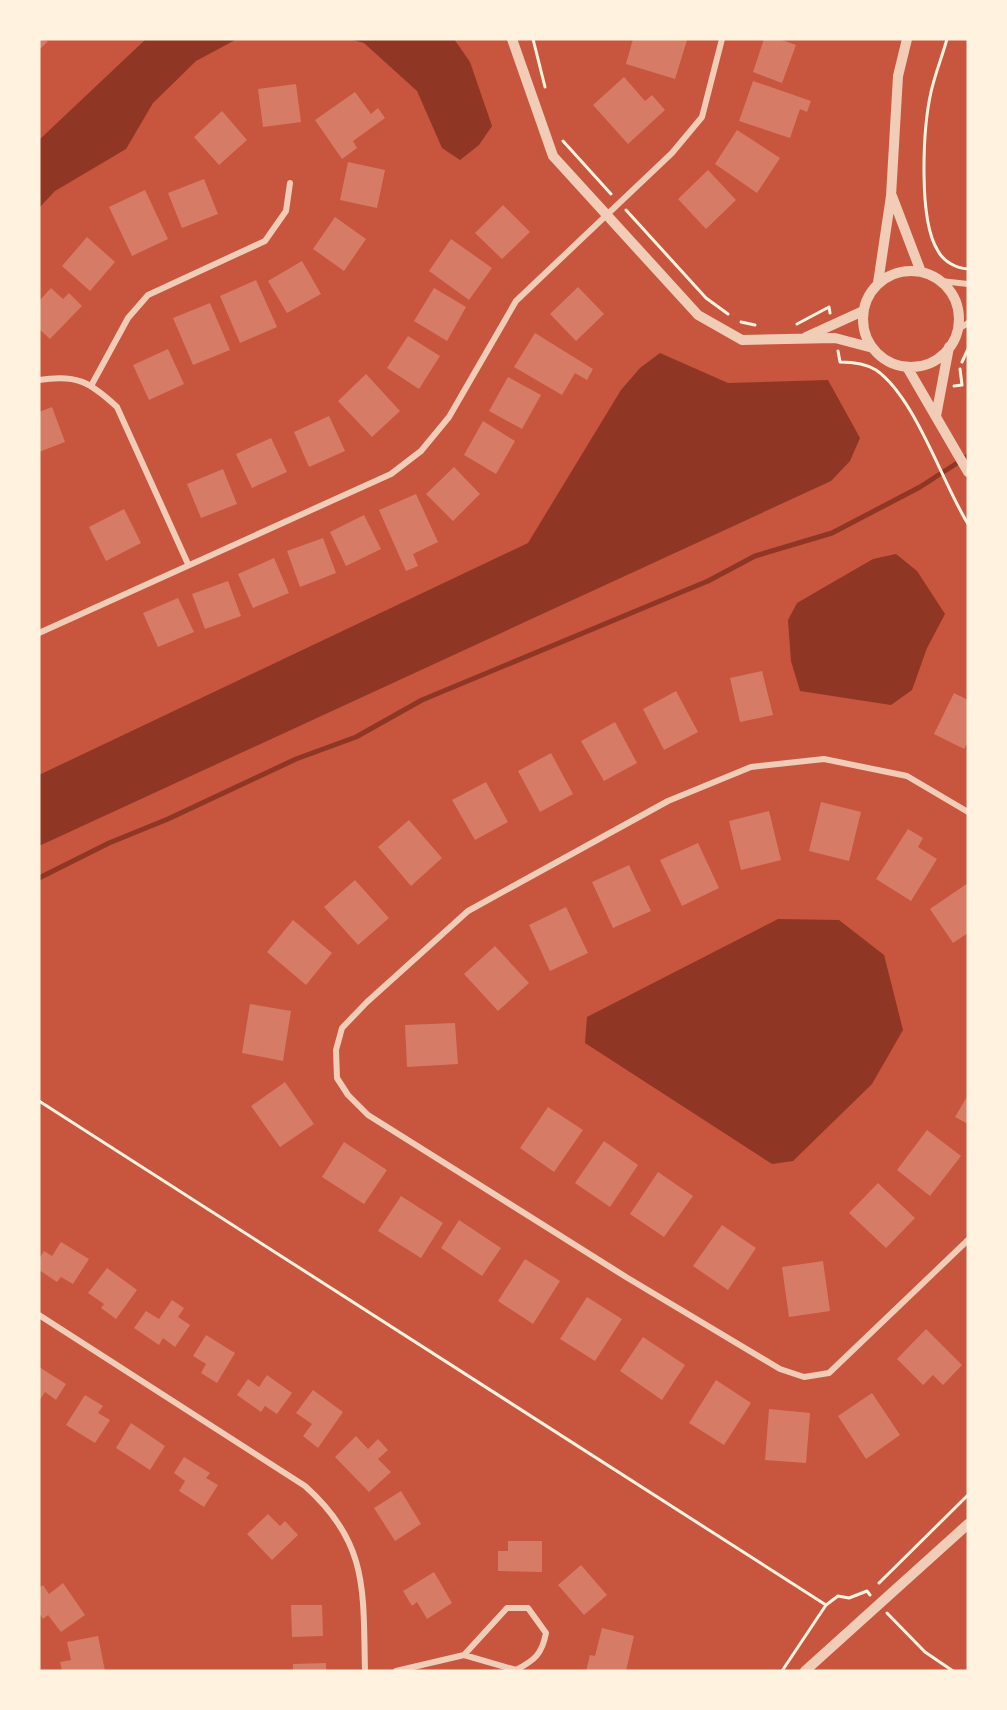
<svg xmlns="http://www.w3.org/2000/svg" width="1007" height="1710" font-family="Jost,sans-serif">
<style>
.water{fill:#8f3625}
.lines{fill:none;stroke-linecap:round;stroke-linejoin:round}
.stream{stroke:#8f3625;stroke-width:5}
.building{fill:#d67c66}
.path{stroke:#fff3e0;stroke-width:3}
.minor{stroke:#f1ccb7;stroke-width:6}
.tertiary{stroke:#f1ccb7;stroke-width:10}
</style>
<rect width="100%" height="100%" fill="#c8553d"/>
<!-- water -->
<path class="water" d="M146,39H237L196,61L153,103L126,149L55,191L39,208V140Z
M349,39H454L470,62L492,126L479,145L460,160L442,148L417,91L364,43Z
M660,353L728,383L828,380L860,438L850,461L831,481L39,846V775L528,543L621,390L640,368Z
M896,554L917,571L945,614L927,648L912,690L891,705L800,691L791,661L788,620L797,603L873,559Z
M778,919L839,920L884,955L903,1030L872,1084L793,1161L772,1164L585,1043L587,1017Z"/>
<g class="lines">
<!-- stream -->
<path class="stream" d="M39,878L109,843L168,819L296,759L356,737L422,700L708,581L755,556L832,533L920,487L968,456"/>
</g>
<!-- building -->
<path class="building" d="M39,39L48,41L39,50Z
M633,39L687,40L675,79L626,64Z
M764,39H779L796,45L782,83L753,72Z
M624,77L645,101L652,95L665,110L628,144L593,105Z
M753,81L811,101L807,112L800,109L790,138L739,121Z
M296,84L301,122L263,127L258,89Z
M355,92L371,114L378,108L385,118L353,141L357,148L342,159L315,120Z
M222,111L247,140L219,165L194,137Z
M737,130L780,158L757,193L715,164Z
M348,162L385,170L377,208L340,200Z
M708,170L736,200L706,229L678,199Z
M204,179L218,214L182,228L168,193Z
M145,190L168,239L132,256L109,207Z
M503,205L530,232L502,259L475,233Z
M335,217L366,239L344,271L313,249Z
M87,237L115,262L90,291L62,266Z
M451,239L492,268L469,300L429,271Z
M302,261L321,294L287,313L268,281Z
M256,280L277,327L240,343L220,296Z
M578,287L604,314L576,341L550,314Z
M51,288L63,299L69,293L82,306L50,339L39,329V301Z
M434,288L466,307L447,341L414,321Z
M210,303L230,350L193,365L173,318Z
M535,333L593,369L587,380L575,373L562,395L514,367Z
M408,336L440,356L419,389L387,368Z
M168,349L184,384L149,400L133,365Z
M366,374L400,411L372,437L338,401Z
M508,377L541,395L522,429L489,411Z
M52,407L65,442L39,452V412Z
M329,416L345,451L309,467L294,432Z
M483,421L515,441L496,474L464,455Z
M271,438L287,472L252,488L236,454Z
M454,467L480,494L453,521L426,494Z
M223,469L237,504L201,518L187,484Z
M416,494L438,542L413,554L418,566L406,571L379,510Z
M124,509L141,543L106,561L89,527Z
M364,515L381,549L346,566L330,532Z
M323,538L336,573L300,587L287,551Z
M274,558L289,593L253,608L238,574Z
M228,581L241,616L205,629L192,594Z
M178,598L194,632L158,647L143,613Z
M762,671L773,715L740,722L730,678Z
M676,691L698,732L664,750L643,709Z
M954,693L968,700V742L964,749L934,734Z
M615,722L637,763L604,781L581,741Z
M551,753L573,794L540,812L518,771Z
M486,782L508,822L475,840L452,800Z
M821,802L861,812L849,861L809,851Z
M769,811L781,860L741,870L729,821Z
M409,820L442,858L411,886L378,847Z
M908,829L923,838L918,847L937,859L911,901L876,879Z
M698,843L719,888L682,906L660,860Z
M629,865L651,911L613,928L592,882Z
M355,880L389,918L358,945L324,907Z
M968,883V933L953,943L930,909Z
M566,907L588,953L550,971L529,925Z
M293,920L332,953L306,985L267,952Z
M495,946L529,983L498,1011L464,974Z
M250,1004L291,1011L283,1061L242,1053Z
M455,1023L458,1064L407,1067L405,1025Z
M285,1082L314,1124L280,1147L251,1106Z
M968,1095V1124L955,1117Z
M548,1107L583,1130L554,1172L520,1148Z
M927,1130L961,1156L930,1196L897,1170Z
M604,1141L638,1165L610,1207L575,1183Z
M344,1142L387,1170L364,1204L322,1177Z
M658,1172L693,1196L664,1237L630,1214Z
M878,1183L915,1218L886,1248L849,1213Z
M401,1196L443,1223L421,1258L378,1231Z
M459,1220L501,1248L482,1276L441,1248Z
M722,1225L756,1248L728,1290L693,1266Z
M61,1242L89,1259L73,1284L61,1277L57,1282L39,1270V1259L44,1251L52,1256Z
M525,1259L560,1281L533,1324L498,1301Z
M823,1261L830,1311L789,1317L782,1267Z
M107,1268L137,1290L116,1319L101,1308L104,1304L88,1293Z
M587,1297L622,1319L595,1361L560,1339Z
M172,1300L184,1308L178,1317L190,1325L175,1347L163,1338L159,1345L134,1328L146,1311L159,1319Z
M926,1329L962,1365L943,1385L933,1375L923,1385L897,1359Z
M206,1335L235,1353L217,1383L201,1373L206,1364L193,1356Z
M643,1337L685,1365L662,1400L620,1371Z
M39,1367L66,1384L56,1400L45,1392L39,1401Z
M267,1375L292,1393L277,1414L265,1406L261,1412L237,1395L248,1379L259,1387Z
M716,1380L751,1403L724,1445L689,1423Z
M313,1390L343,1412L318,1448L303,1436L312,1424L296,1413Z
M872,1393L900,1435L866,1459L838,1416Z
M85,1395L103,1406L98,1413L110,1420L95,1443L66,1425Z
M769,1409L810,1413L806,1463L765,1460Z
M131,1423L165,1446L150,1470L116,1448Z
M356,1436L368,1449L378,1439L388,1450L378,1459L391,1472L369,1492L335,1457Z
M184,1457L210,1473L206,1478L218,1485L204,1507L179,1491L185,1481L174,1473Z
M401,1491L421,1524L395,1541L374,1508Z
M268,1514L280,1526L285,1521L298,1535L272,1560L247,1534Z
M508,1541H542V1572L498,1571V1551H508Z
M581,1565L607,1595L584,1615L558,1585Z
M434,1572L452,1603L427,1619L417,1602L412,1606L403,1591Z
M63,1583L85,1615L61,1632L48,1615L43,1619L39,1613V1588L43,1585L49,1594Z
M291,1605H322L323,1636L292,1637Z
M602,1628L634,1636L626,1671H586L590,1655L595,1656Z
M98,1636L105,1671H62L60,1662L71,1660L67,1642Z
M326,1663V1671H293V1664Z"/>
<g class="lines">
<!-- path -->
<path class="path" d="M533,39L545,87
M947,39C942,57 935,74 931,92C923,128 918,220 938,251C944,262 956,268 968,269
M563,141L611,194
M626,210L706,298L728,314
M741,322L755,325
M797,324L829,307L830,313
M838,351L840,362C853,362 865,363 876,370C915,397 942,482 968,524
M962,362L968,349
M954,386L962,385L960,369
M39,1101L826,1605L838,1596L849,1598L867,1591L870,1595
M879,1583L968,1495
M887,1613L925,1652L953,1671
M782,1671L826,1605"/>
<!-- minor -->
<path class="minor" d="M941,281L968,284
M957,330L968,323
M39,380C77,374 90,382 117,407L188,564
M91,386L128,318L148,295L265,241L286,211L290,183
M39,633L391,474L421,451L449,417L516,301L672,153L702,117L722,39
M968,812L907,776L824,759L751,767L668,801L468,911L367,1002L342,1028L336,1050L337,1078L348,1095L368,1115L626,1277L780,1369L804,1377L829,1373L968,1240
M39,1315L305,1486C369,1543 363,1591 365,1671
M396,1671L464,1655L516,1670C535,1660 542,1654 546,1633L528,1608H507L464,1655"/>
<!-- tertiary -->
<path class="tertiary" d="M512,39L553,156L698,315L742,340L835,338L873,348
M892,196L921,272
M863 319a48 48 0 1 1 96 0a48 48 0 1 1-96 0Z
M878,283L891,196L898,76L907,39
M806,337L863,311
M907,367L968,472
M936,416L949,347
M805,1671L968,1524"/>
</g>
<!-- border -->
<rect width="1007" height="1710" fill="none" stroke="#fff3e0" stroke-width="81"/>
</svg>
